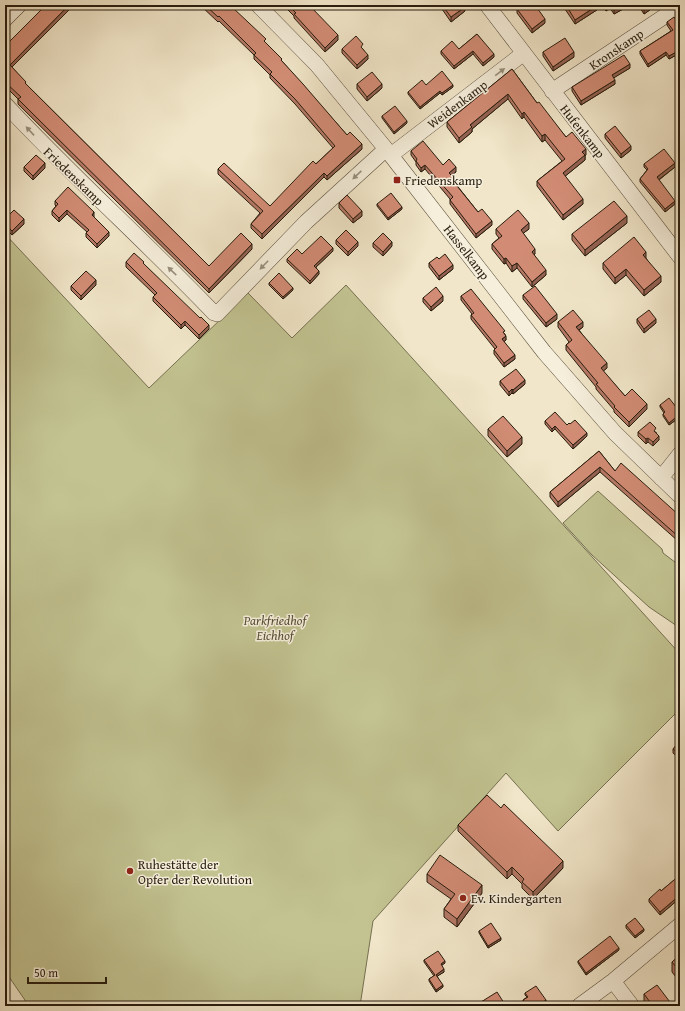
<svg xmlns="http://www.w3.org/2000/svg" width="685" height="1011" font-family="'Gentium Book Plus',serif">
<style>
.green{fill:#c2c391;stroke:#757050}
.lines{fill:none;stroke-linecap:round;stroke-linejoin:round}
.minor-casing{stroke:#5a4e3d;stroke-width:16}
.minor{stroke:#f6efdc;stroke-width:15}
.wall{fill:#b57865;stroke:#281c0e}
.shaded-wall{fill:#936252;stroke:#281c0e}
.building{fill:#d28c75;stroke:#281c0e}
.oneway{fill:#99907f}
.poi-dot{fill:#8f2418;stroke:#f6efdc;stroke-width:1.5}
.labels{text-anchor:middle;stroke-width:3;stroke-linejoin:round;paint-order:stroke}
.street-label{font-size:13px;fill:#281c0e;stroke:#f6efdc}
.poi-label{font-size:13px;fill:#281c0e;stroke:#f6efdc;text-anchor:start}
.park-label{font-size:13px;font-style:italic;fill:#564e35;stroke:#f6efdc}
</style>
<rect width="100%" height="100%" fill="#f1e6c9"/>
<filter id="stains"><feTurbulence type="fractalNoise" baseFrequency=".005" numOctaves="4"/><feColorMatrix values="0 0 0 0 .2 0 0 0 0 .09 0 0 0 0 .02 0 0 0 .5 -.17"/></filter>
<radialGradient id="worn" r=".72"><stop offset=".6" stop-color="#630" stop-opacity="0"/><stop offset="1" stop-color="#630" stop-opacity=".3"/></radialGradient>
<!-- green -->
<path class="green" d="M5,234L149,388L248,293L292,338L346,285L680,654V709L558,831L506,773L373,921L360,1006H29L5,971Z
M598,491L662,549L663,553L680,566V628L649,607L592,555L563,523Z"/>
<g class="lines">
<!-- minor casing -->
<g class="minor-casing">
<path id="minor" d="M258,5L317,65L386,149L544,352L615,433L680,496
M487,5L680,257
M5,19L19,5
M552,91L680,6
M5,104C72,176 146,242 214,313L217,314L306,222L386,149
M391,155L524,53
M661,478L680,454
M613,981L632,1006
M579,1006L613,981L680,925"/>
</g>
<!-- minor -->
<use href="#minor" class="minor"/>
</g>
<!-- wall -->
<path class="wall" d="M74,5L12,67L26,84L209,266L252,249L209,293L18,104V99L5,86V46Z
M200,5H228L266,43L347,135L362,149L327,180L324,177L262,239L251,228V224L260,213L218,174V169L270,206L333,148L295,104L270,78V75L254,59V55L219,21L218,22Z
M283,5H309L338,40L325,52L294,18V16Z
M442,5L465,11L451,22L442,9Z
M565,5H625V8L614,14L610,8L606,11L603,6L575,24L565,9Z
M638,5H657L644,14Z
M517,9L545,23L532,33L517,13Z
M680,19V53L669,59L666,55L648,67L640,54V51L671,31L667,25V22L677,21Z
M477,34L494,57L483,66L473,54L454,69L441,54V51L459,49Z
M342,49H363L368,59L357,69L342,53Z
M543,52L574,57L553,71L543,56Z
M630,68L613,78L615,84L581,105L572,91V87Z
M512,69L537,103L566,137L586,155L585,156V160L565,176L583,204L563,220L537,186V181L562,161L545,140L542,142L524,117L522,119L508,99L472,129V132L459,143L447,127V122Z
M357,84L382,88L367,101L357,89Z
M426,85L453,87L442,95L440,93L420,109L408,94V92Z
M382,116L407,123L394,134L382,118Z
M605,134L631,150L621,158L605,138Z
M411,151L443,165L456,172L451,175L455,183L478,212L492,225L476,238L450,204V199L425,169L421,172L416,165V162L411,155Z
M644,164L675,167L659,180L675,204L665,212L640,182V179L647,170L644,167Z
M24,167L45,168L33,180L24,171Z
M55,201L94,217L109,236L97,248L86,237V233L87,232L67,214L59,222L52,215V211L56,206L55,205Z
M339,203L362,216L353,223L339,208Z
M377,204L402,209L388,220L377,206Z
M5,219L24,224L12,235L5,228Z
M627,223L585,256L572,240V234Z
M496,229H529L523,233L535,254L534,255L546,275L532,287L517,268L512,272L506,263L504,264L492,249V244L499,238L496,234Z
M336,240L358,246L348,256L336,244Z
M373,243L392,246L383,256L373,247Z
M333,251L316,267L319,274L310,284L287,262V259L302,254Z
M646,257V258L661,282L644,296L626,275L615,284L603,269V263Z
M439,259L453,269L439,280L429,267V263Z
M126,262L144,264L209,329L199,339L185,325L181,329L153,301V297L155,295L126,267Z
M269,283L293,290L283,299L269,285Z
M96,285L81,300L71,290V286Z
M523,295L557,319L546,327L523,299Z
M461,296L505,334L506,340L504,342L515,359L504,367L494,354V350L495,349L471,319V315L472,314L461,300Z
M423,298L443,301L431,311L423,302Z
M637,319L656,323L644,333L637,323Z
M558,322L583,327L579,330L607,368L603,371L625,396L647,409L629,427L614,412V410L596,389V387L566,350V345L569,342L558,327Z
M500,381L525,384L513,394L512,393L509,396L500,385Z
M660,405L680,412V417L669,425L663,416V414L664,413L660,407Z
M545,421L567,425L587,436L573,449L555,429L552,432L545,424Z
M488,429L522,444L507,457L488,436Z
M638,432H656L659,440L653,446L648,442L646,444L638,436Z
M599,451L615,471L680,516V546L678,545V541L600,472L558,507L550,497V492Z
M680,464V474L678,472V467Z
M680,741V759L673,753V749Z
M458,825L563,868L533,899L522,888V884L512,874L507,879L458,831Z
M427,874L482,893L457,927L444,917V909L451,899L427,882Z
M680,875V898L660,915L649,902V899L661,891Z
M626,925L644,931L635,938L626,928Z
M479,931L501,940L488,948L479,933Z
M619,950L586,975L578,963V961Z
M680,955V982L672,972V962Z
M424,960L445,963L441,965L444,972L437,976L443,987L436,992L429,981V979L434,976L424,962Z
M525,993L546,1003L541,1006H526L523,1002V1000L527,997L525,995Z
M644,994L673,1006H644Z"/>
<!-- shaded-wall -->
<path class="shaded-wall" d="M69,5H74L10,69V65Z
M598,5H603V6L575,24V20Z
M608,5H610V8L606,11V6Z
M622,5H625V8L614,14V10Z
M651,5H657L644,14V9Z
M465,7V11L451,22V17Z
M545,19V23L532,33V29Z
M338,35V40L325,52V48Z
M680,50V53L669,59V56Z
M473,51V54L454,69V66Z
M574,52V57L553,71V67Z
M666,52V55L648,67V64Z
M494,54V57L483,66V63Z
M368,55V59L357,69V65Z
M630,64V68L612,79V75Z
M615,80V84L581,105V101Z
M382,84V88L367,101V97Z
M453,85V87L442,95V93Z
M440,91V93L420,109V107Z
M508,94V99L472,129V132L459,143V138L470,125Z
M524,112V117L522,119V114Z
M407,121V123L394,134V132Z
M545,134V140L542,142V136Z
M362,144V149L327,180V176Z
M631,146V150L621,158V154Z
M586,149V155L585,156V160L563,178V173L582,152Z
M45,163V168L33,180V176Z
M675,163V167L657,181V177Z
M425,165V169L421,172V168Z
M456,167V172L449,177V173Z
M324,173V177L262,239V234Z
M583,199V204L563,220V215Z
M675,201V204L665,212V209Z
M402,207V209L388,220V218Z
M67,210V214L59,222V218Z
M362,211V216L353,223V219Z
M94,212V217L92,220V215Z
M627,216V223L585,256V250Z
M24,219V224L12,235V231Z
M492,221V225L476,238V234Z
M529,223V229L521,235V230Z
M109,232V236L97,248V244Z
M358,242V246L348,256V252Z
M392,242V246L383,256V252Z
M252,244V249L209,293V289Z
M333,248V251L314,269V266Z
M535,249V254L532,257V252Z
M646,252V257L643,260V255Z
M506,258V263L504,264V259Z
M517,263V268L512,272V266Z
M453,265V269L439,280V276Z
M626,269V275L615,284V278Z
M546,270V275L532,287V282Z
M319,271V274L310,284V281Z
M661,276V282L644,296V290Z
M96,280V285L81,300V296Z
M293,288V290L283,299V297Z
M443,296V301L431,311V307Z
M557,314V319L546,327V323Z
M656,319V323L644,333V329Z
M185,321V325L181,329V325Z
M583,322V327L576,332V327Z
M209,325V329L199,339V335Z
M506,336V340L502,343V339Z
M515,355V359L504,367V363Z
M607,363V368L601,373V368Z
M525,380V384L513,394V390Z
M512,389V393L509,396V392Z
M647,404V409L629,427V422Z
M680,414V417L669,425V423Z
M555,426V429L552,432V429Z
M587,433V436L573,449V445Z
M659,436V440L653,446V442Z
M522,437V444L507,457V451Z
M648,438V442L646,444V439Z
M600,467V472L558,507V502Z
M563,861V868L533,899V892Z
M512,867V874L507,879V872Z
M482,885V893L457,927V919Z
M680,895V898L660,915V912Z
M644,929V931L635,938V936Z
M501,938V940L488,948V946Z
M619,948V950L586,975V973Z
M445,961V963L441,966V964Z
M444,969V972L436,977V975Z
M443,985V987L436,992V990Z
M546,1000V1003L541,1006H538Z"/>
<!-- building -->
<path class="building" d="M46,5H69L10,65L26,82L25,83L209,266L241,233L252,244L209,289L18,99L21,97L5,82V46Z
M205,5H228L231,8L232,7L266,39L264,41L282,59L281,60L303,84L347,135L350,132L362,144L327,176L324,173L262,234L251,224L263,211L218,169L224,163L270,206L313,161L316,164L335,146L295,99L270,74L272,72L254,55L256,53L219,16L218,17Z
M288,5H309L338,35L325,48L294,14L296,13Z
M442,5H463L465,7L451,17Z
M522,5H535L545,19L532,29L517,9Z
M566,5H598L575,20Z
M610,5H622L614,10Z
M641,5H651L644,9Z
M674,17L677,21L680,19V43L678,44L680,46V50L669,56L666,52L648,64L640,51L673,30L667,22Z
M477,34L494,54L483,63L473,51L454,66L441,51L452,41L459,49Z
M356,36L363,44L361,47L368,55L357,65L342,49Z
M565,38L574,52L553,67L543,52Z
M624,55L630,64L612,75L615,80L581,101L572,87Z
M512,69L537,103L539,102L566,137L572,132L586,149L582,152L585,155L563,173L583,199L563,215L537,181L565,159L545,134L542,136L524,112L522,114L508,94L470,125L472,127L459,138L447,122Z
M442,71L453,85L442,93L440,91L420,107L408,92L422,80L426,85Z
M372,72L382,84L367,97L357,84Z
M395,106L407,121L394,132L382,116Z
M615,126L631,146L621,154L605,134Z
M423,141L443,165L449,159L456,167L449,173L455,179L453,181L478,212L482,209L492,221L476,234L450,200L453,197L425,165L421,168L416,161L417,159L411,151Z
M664,149L675,163L657,177L675,201L665,209L640,179L648,169L644,164Z
M36,155L45,163L33,176L24,167Z
M68,187L94,212L92,215L109,232L97,244L86,233L89,230L67,210L59,218L52,211L58,204L55,201Z
M391,193L402,207L388,218L377,204Z
M347,195L362,211L353,219L339,203Z
M614,201L627,216L585,250L572,234Z
M14,210L24,219L12,231L5,224V219Z
M518,210L529,223L521,230L535,249L532,252L546,270L532,282L517,263L512,266L506,258L504,259L492,244L502,236L496,229Z
M346,230L358,242L348,252L336,240Z
M383,233L392,242L383,252L373,243Z
M321,236L333,248L314,266L319,271L310,281L287,259L297,249L302,254Z
M634,237L646,252L643,255L661,276L644,290L626,269L615,278L603,263Z
M134,253L144,262L143,263L200,318L201,317L209,325L199,335L185,321L181,325L153,297L157,293L126,262Z
M445,254L453,265L439,276L429,263L437,257L439,259Z
M86,271L96,280L81,296L71,286Z
M279,273L293,288L283,297L269,283Z
M535,286L557,314L546,323L523,295Z
M436,287L443,296L431,307L423,298Z
M471,289L505,331L503,332L506,336L502,339L515,355L504,363L494,350L497,347L471,315L474,313L461,296Z
M573,310L583,322L576,327L607,363L601,368L625,396L632,389L647,404L629,422L614,407L615,406L596,384L598,383L566,345L572,340L558,322Z
M649,310L656,319L644,329L637,319Z
M516,369L525,380L513,390L512,389L509,392L500,381Z
M669,398L680,412V414L669,423L663,414L665,412L660,405Z
M555,412L567,425L569,423L570,424L575,420L587,433L573,445L555,426L552,429L545,421Z
M503,416L522,437L507,451L488,429Z
M650,422L656,428L654,431L659,436L653,442L648,438L646,439L638,432Z
M599,451L615,471L621,463L680,516V542L678,540L680,538L600,467L558,502L550,492Z
M680,464V470L678,467Z
M680,741V755L673,749Z
M487,795L501,808L504,804L563,861L533,892L522,882L524,879L512,867L507,872L458,825Z
M440,855L482,885L457,919L444,909L455,894L427,874Z
M680,875V895L660,912L649,899L660,889L661,891Z
M635,918L644,929L635,936L626,925Z
M491,923L501,938L488,946L479,931Z
M610,936L619,948L586,973L578,961Z
M438,951L445,961L441,964L444,969L436,975L443,985L436,990L429,979L435,975L424,960Z
M680,955V972L672,962Z
M657,985L673,1006H653L644,994Z
M536,986L546,1000L538,1006H534L533,1004L530,1006H528L523,1000L528,997L525,993Z
M497,992L506,1006H483L481,1002Z
M12,1001L17,1006H7Z
M620,1002L625,1003L627,1006H616L617,1004Z"/>
<!-- one-way arrows -->
<defs><path id="oneway-solid" d="M-6-.8H1V-3.2L6.5 0L1 3.2V.8H-6Z"/></defs>
<g class="oneway">
<use href="#oneway-solid" transform="translate(500 72) rotate(-37)"/>
<use href="#oneway-solid" transform="translate(30 131) rotate(-133)"/>
<use href="#oneway-solid" transform="translate(357 175) rotate(137)"/>
<use href="#oneway-solid" transform="translate(264 265) rotate(134)"/>
<use href="#oneway-solid" transform="translate(172 271) rotate(-136)"/>
</g>
<!-- markers -->
<g class="poi-dot">
<rect x="393" y="176" width="8" height="8" rx="2"/>
<circle cx="130" cy="871" r="4"/>
<circle cx="463" cy="898" r="4"/>
</g>
<g class="labels">
<!-- street labels -->
<g class="street-label">
<text transform="translate(616 49) rotate(-34)" y="5">Kronskamp</text>
<text transform="translate(457 104) rotate(-37)" y="5">Weidenkamp</text>
<text transform="translate(583 131) rotate(52)" y="5">Hufenkamp</text>
<text transform="translate(74 176) rotate(44)" y="5">Friedenskamp</text>
<text transform="translate(467 252) rotate(52)" y="5">Hasselkamp</text>
</g>
<!-- poi labels -->
<g class="poi-label">
<text x="405" y="185">Friedenskamp</text>
<text x="138" y="869">Ruhestätte der<tspan x="138" dy="15">Opfer der Revolution</tspan></text>
<text x="471" y="903">Ev. Kindergarten</text>
</g>
<!-- park labels -->
<g class="park-label">
<text x="275" y="625">Parkfriedhof<tspan x="275" dy="15">Eichhof</tspan></text>
</g>
</g>
<!-- margin -->
<rect width="685" height="1011" fill="none" stroke="#f1e6c9" stroke-width="20"/>
<rect x="6" y="6" width="673" height="999" fill="none" stroke="#281c0e" stroke-width="2"/>
<rect x="10" y="10" width="665" height="991" fill="none" stroke="#281c0e"/>
<!-- scale -->
<path d="M28 977v6h78v-6" fill="none" stroke="#281c0e" stroke-width="2"/>
<text x="34" y="977" font-size="12" fill="#281c0e" stroke="#f6efdc" stroke-width="3" paint-order="stroke">50 m</text>
<rect width="100%" height="100%" filter="url(#stains)"/>
<rect width="100%" height="100%" fill="url(#worn)"/>
</svg>
